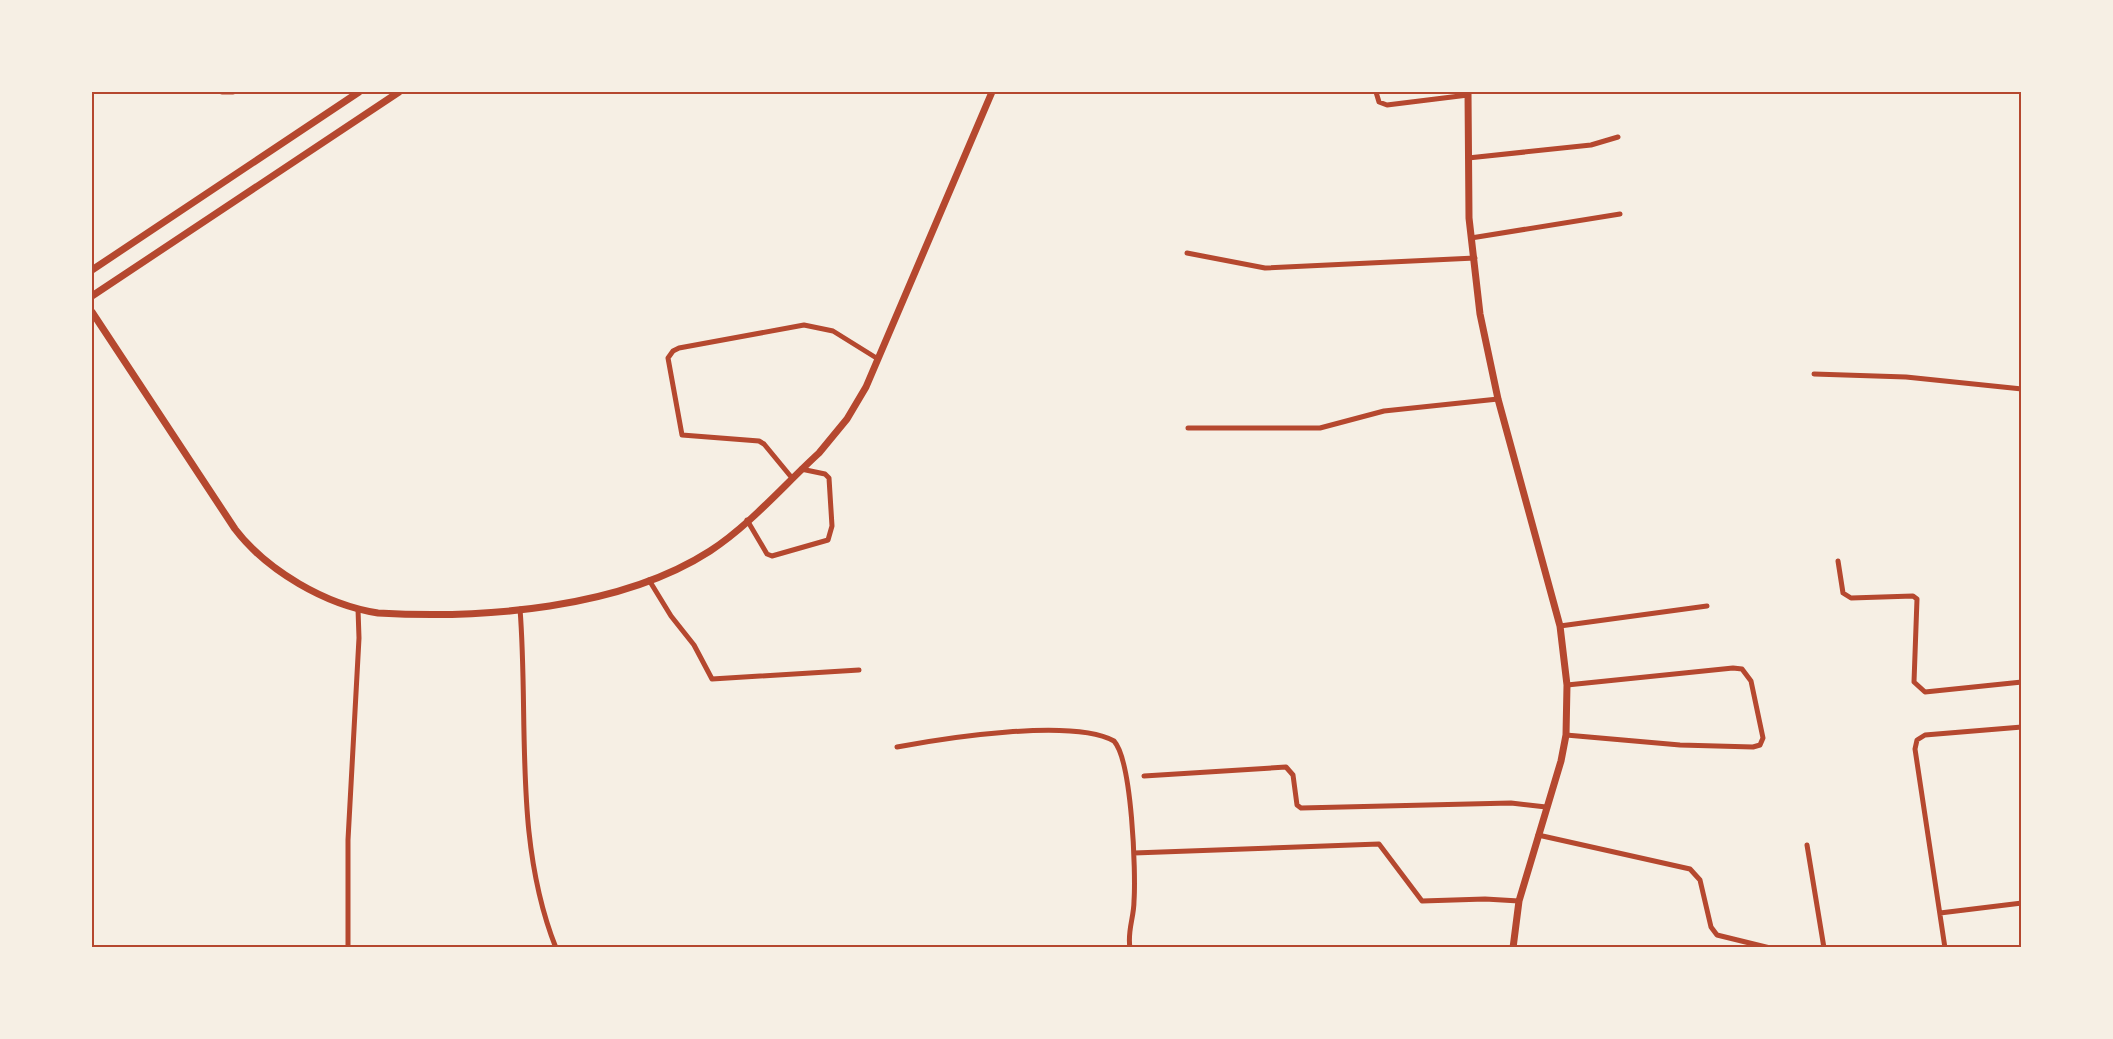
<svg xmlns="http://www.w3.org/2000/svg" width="2113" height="1039" font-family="'Fira Sans',sans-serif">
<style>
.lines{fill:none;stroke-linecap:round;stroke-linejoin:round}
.minor{stroke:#b5482f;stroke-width:5}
.tertiary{stroke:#b5482f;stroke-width:7}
.neatline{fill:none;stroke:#b5482f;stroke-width:2}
</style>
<rect width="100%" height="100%" fill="#f6efe4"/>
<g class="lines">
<!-- minor -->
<path class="minor" d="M222,92H233
M1376,92L1379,102L1387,105L1468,95
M1468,158L1591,145L1618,137
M1471,238L1620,214
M1187,253L1265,268L1475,258
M1814,374L1906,377L2022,389
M1188,428H1320L1384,411L1498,399
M792,478L764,444L759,441L682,435L668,358L673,351L679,348L804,325L833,331L878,359
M747,520L767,554L772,556L828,540L832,526L829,478L825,474L801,469
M1838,561L1843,593L1851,598L1913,596L1917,599L1914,682L1925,692L2022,682
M649,580L671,616L694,645L712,679L859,670
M520,609C529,722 513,840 556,948
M1560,626L1707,606
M1566,735L1680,745L1753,747L1760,745L1763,738L1751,681L1742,669L1733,668L1567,685
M897,747C945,738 1072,718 1114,741C1132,761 1136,872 1134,901C1134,918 1127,931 1130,948
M1144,776L1286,767L1293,775L1297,805L1301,808L1511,803L1546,807
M1538,835L1690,869L1700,880L1711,927L1717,935L1770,948
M1807,845L1824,948
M1134,853L1379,844L1422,901L1485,899L1519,901
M1940,913L2022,903
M348,948V840L359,638L358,609
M1945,948L1915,749L1917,740L1925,735L2022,727"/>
<!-- tertiary -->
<path class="tertiary" d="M1468,92L1469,218L1480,314L1498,399L1560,626L1567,685L1566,735L1561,761L1519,901L1513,948
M92,270L359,92
M92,296L399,92
M92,312L235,529C267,571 326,605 378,613C483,619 620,609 710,551C750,525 784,485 819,453L847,419L866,387L992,92"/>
</g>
<!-- border -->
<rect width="2113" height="1039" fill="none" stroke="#f6efe4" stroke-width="186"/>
<rect x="93" y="93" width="1927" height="853" class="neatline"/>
</svg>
